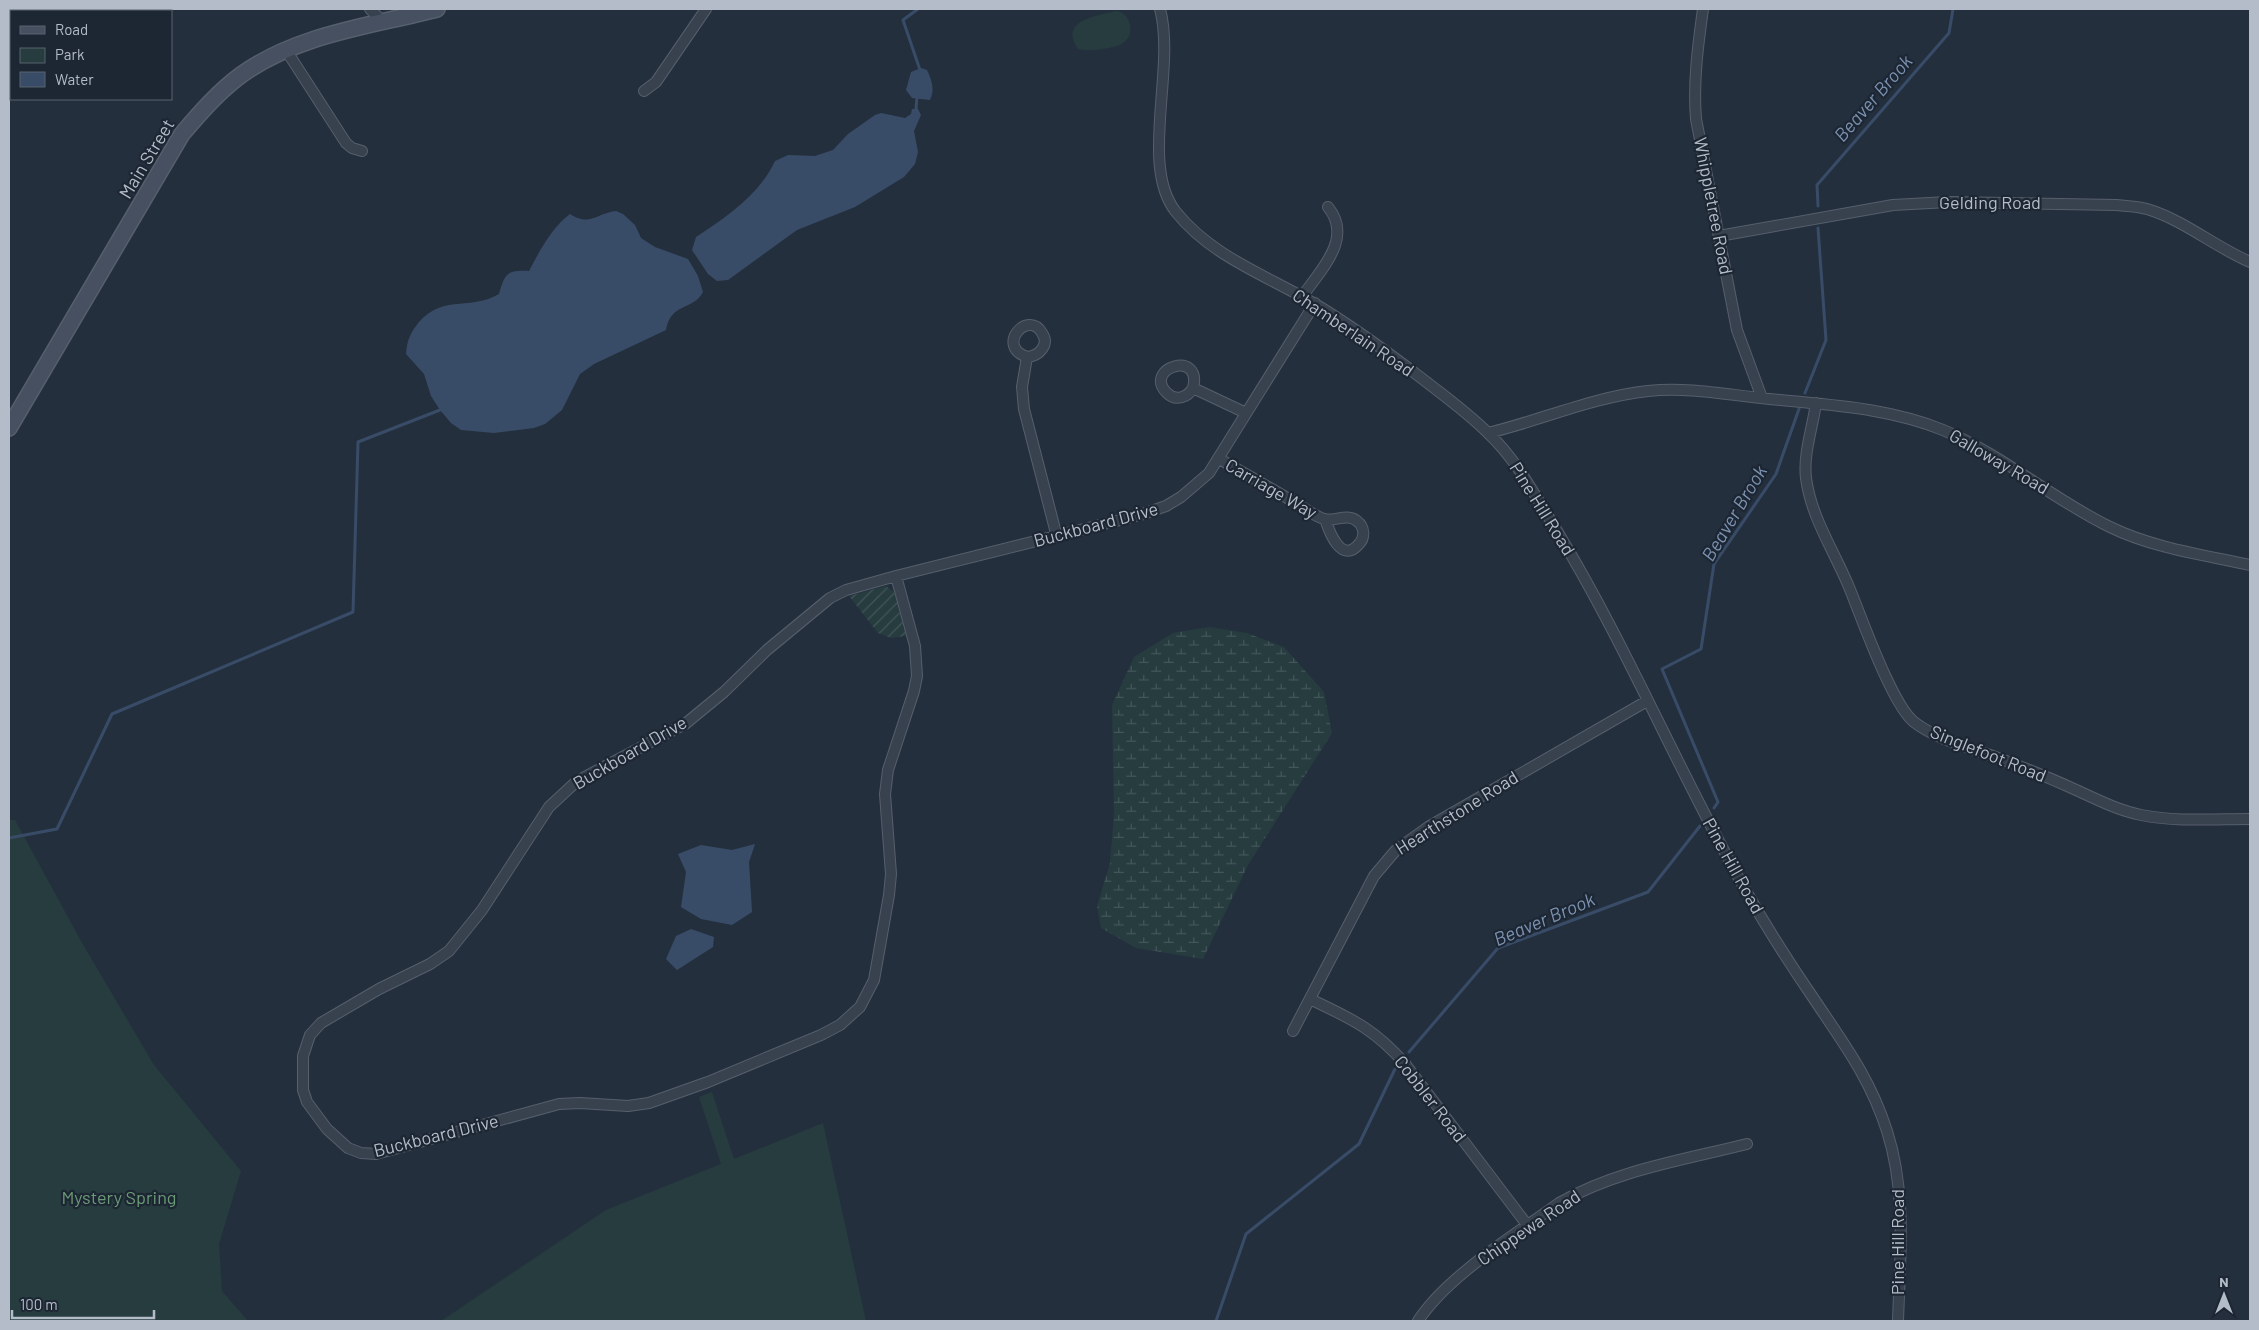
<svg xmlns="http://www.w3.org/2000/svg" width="2259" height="1330" font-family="Barlow,sans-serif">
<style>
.wetland{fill:url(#wetland-marsh)}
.park{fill:#263c3f}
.garden{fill:url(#garden-furrows)}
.water{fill:#394c67}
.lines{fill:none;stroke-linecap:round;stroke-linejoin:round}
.stream{stroke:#394c67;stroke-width:3}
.street-casing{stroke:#565f6c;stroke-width:12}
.secondary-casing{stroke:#565f6c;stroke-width:18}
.street{stroke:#38414e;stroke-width:10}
.secondary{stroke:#465061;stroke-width:15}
.labels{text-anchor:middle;stroke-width:4.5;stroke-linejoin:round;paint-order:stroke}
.street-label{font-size:18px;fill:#b4bcc9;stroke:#1d2633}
.park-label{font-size:18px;fill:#6b9a76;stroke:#1d2633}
.water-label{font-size:19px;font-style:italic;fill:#7c92b1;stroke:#1d2633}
</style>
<defs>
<pattern id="wetland-marsh" width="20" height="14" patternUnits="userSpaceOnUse" patternTransform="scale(1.25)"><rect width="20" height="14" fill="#263c3f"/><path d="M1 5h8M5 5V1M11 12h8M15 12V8" fill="none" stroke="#435659"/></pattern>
<pattern id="garden-furrows" width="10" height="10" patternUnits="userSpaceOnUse" patternTransform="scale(1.25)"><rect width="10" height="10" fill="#263c3f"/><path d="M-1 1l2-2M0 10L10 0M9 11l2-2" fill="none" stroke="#435659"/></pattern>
</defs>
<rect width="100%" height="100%" fill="#242f3e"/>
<!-- wetland -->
<path class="wetland" d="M1209,627L1247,633L1284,647L1324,692L1332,733L1248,865L1203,959L1136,948L1101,928L1097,906L1110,863L1114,814L1112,705L1134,657L1173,633Z"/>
<!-- park -->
<path class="park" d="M1116,11C1131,12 1136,35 1123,43C1115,49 1086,52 1078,49C1058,20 1097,16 1116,11Z
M9,820H15L81,941L154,1065L241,1171L219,1244L222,1291L248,1321H9Z
M712,1092L734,1159L823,1123L866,1321H441L606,1210L721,1164L699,1097Z"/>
<!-- garden -->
<path class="garden" d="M886,586L894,592L906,636L891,638L878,633L849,596Z"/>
<!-- water -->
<path class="water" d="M921,68L927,70C932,81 935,89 930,100L912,98L906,90L911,72Z
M912,109H918L921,115L914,131L918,152L915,164L904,177L855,207L797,230L728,280L717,281L708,274L692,250L696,237C726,218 760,194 775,161L788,155L815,156L833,150L848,134L875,115L881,113L905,118L911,114Z
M616,211L623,214L635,225L641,238L655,247L688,259L698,276L703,292C693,311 671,302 666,330L594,364L580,374L562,410L545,424L534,428L494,433L461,430L451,423L440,410L431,396L424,374L406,354C407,341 410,333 419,322C444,294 470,311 499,294C505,273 507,270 529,271C539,252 552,227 570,214C590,227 597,213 616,211Z
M755,844L749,862L752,912L732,925L701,919L681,907L686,872L678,854L701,845L732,850Z
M691,929L714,937L713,947L677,970L666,959L676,936Z"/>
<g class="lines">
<!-- stream -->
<path class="stream" d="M918,9L903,20L920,70
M916,109L917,96
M1818,206L1817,185L1949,33L1953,9
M1805,393L1826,340L1818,228
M1714,808L1718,802L1662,669L1701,649L1714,564L1776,474L1799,409
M9,838L57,829L112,714L353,612L358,442L440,410
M1409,1052L1498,948L1648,892L1700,826
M1216,1321L1246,1234L1359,1144L1395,1069"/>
<!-- street casing -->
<g class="street-casing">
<path id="street" d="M370,9L382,21
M1160,9C1176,68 1139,166 1176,212C1212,257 1268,276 1315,304C1352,326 1386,351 1420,377C1443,395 1467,412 1488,433C1517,460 1536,497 1557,531C1627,646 1679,773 1746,891C1767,928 1790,964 1814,999C1844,1044 1870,1078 1887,1131C1907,1193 1900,1258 1898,1321
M1703,9C1698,45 1693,82 1696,119L1737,330L1762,398
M286,50L346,143L352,148L362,151
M644,91L656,82L706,9
M1719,236L1893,205L1948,202L2116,205C2126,206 2137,206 2147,209C2184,220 2215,247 2250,262
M1302,297C1320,270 1354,239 1328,207
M1027,357C995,346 1028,309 1042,333C1050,345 1039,356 1027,357L1022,387L1024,409L1057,537
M1193,388C1188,397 1176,402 1167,393C1142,368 1203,349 1193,388L1246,413
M1816,403C1813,426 1803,454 1806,478C1811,517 1834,551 1849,587C1861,616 1892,705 1914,722C1939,741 1972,748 2001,759C2025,768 2050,778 2074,789C2096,799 2117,810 2141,815C2176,822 2214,819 2250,819
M1488,433C1542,420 1593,397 1648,391C1686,387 1723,394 1761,398C1822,405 1884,406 1943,430C2003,455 2052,499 2110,527C2153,548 2204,555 2250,565
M1218,458C1243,473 1269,487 1294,502C1303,507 1314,516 1324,519C1334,522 1347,513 1357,521C1365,527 1365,538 1359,544C1341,565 1329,531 1325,519
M896,576L846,590L830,598L767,650L724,692L685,724L577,781L549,807L482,910L449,951L430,964L379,989L321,1023L310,1035L303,1056V1090L307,1102L327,1129L348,1148L361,1153L376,1154L559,1104L580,1103L628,1106L649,1103L708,1082L821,1035L840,1025L860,1007L874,980L889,895L891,874L885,794L888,770L914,691L917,676L915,646L896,576L1140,515L1166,506L1181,497L1209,473L1315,303
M1310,999C1352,1019 1375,1029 1406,1065L1528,1226
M1293,1031L1374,876L1396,850L1428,827L1647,701
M1418,1321C1447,1276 1515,1235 1559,1203C1617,1170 1683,1160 1747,1144"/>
</g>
<!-- secondary casing -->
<g class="secondary-casing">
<path id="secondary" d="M9,428L182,134C200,113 218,92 241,75C298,34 371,26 437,9"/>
</g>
<!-- street -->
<use href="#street" class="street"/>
<!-- secondary -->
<use href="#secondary" class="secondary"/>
</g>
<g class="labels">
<!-- street labels -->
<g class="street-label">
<text transform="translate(147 159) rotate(-59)" y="6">Main Street</text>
<text x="1990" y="209">Gelding Road</text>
<text transform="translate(1713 206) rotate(79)" y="6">Whippletree Road</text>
<text transform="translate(1353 333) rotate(34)" y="6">Chamberlain Road</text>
<text transform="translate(1999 462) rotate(30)" y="6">Galloway Road</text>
<text transform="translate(1271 489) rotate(30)" y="6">Carriage Way</text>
<text transform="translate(1542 509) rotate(58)" y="6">Pine Hill Road</text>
<text transform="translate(1096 525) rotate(-15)" y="6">Buckboard Drive</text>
<text transform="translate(630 753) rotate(-30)" y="6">Buckboard Drive</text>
<text transform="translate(1988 754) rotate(22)" y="6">Singlefoot Road</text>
<text transform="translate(1457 813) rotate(-32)" y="6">Hearthstone Road</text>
<text transform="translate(1733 866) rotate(61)" y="6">Pine Hill Road</text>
<text transform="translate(1430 1099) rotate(52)" y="6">Cobbler Road</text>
<text transform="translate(436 1136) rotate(-14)" y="6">Buckboard Drive</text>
<text transform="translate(1529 1228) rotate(-34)" y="6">Chippewa Road</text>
<text transform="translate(1898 1242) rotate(-90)" y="6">Pine Hill Road</text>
</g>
<!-- park labels -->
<g class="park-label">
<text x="119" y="1204">Mystery Spring</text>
</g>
<!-- water labels -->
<g class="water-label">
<text transform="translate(1873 98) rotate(-49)" y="7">Beaver Brook</text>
<text transform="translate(1734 513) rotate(-59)" y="7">Beaver Brook</text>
<text transform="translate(1544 919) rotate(-23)" y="7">Beaver Brook</text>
</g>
</g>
<!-- border -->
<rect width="2259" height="1330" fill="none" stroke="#b4bcc9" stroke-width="20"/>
<!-- legend -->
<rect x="10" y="10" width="162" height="90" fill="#1d2633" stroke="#59626f"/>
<rect x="20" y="26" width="25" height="8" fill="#465061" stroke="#59626f"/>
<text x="55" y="35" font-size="15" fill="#b4bcc9">Road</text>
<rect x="20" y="48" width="25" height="15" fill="#263c3f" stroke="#59626f"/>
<text x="55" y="60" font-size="15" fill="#b4bcc9">Park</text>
<rect x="20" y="72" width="25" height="15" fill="#394c67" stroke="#59626f"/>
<text x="55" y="85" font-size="15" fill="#b4bcc9">Water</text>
<!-- north arrow -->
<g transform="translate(2224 1295)" stroke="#1d2633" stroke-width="4" paint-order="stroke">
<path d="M0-4L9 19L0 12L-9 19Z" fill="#b4bcc9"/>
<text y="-8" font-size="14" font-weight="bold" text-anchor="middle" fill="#b4bcc9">N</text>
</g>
<!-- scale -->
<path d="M12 1310v8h142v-8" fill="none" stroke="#b4bcc9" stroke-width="2.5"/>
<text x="20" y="1310" font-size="15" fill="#b4bcc9" stroke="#1d2633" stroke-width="4" paint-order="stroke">100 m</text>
</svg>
